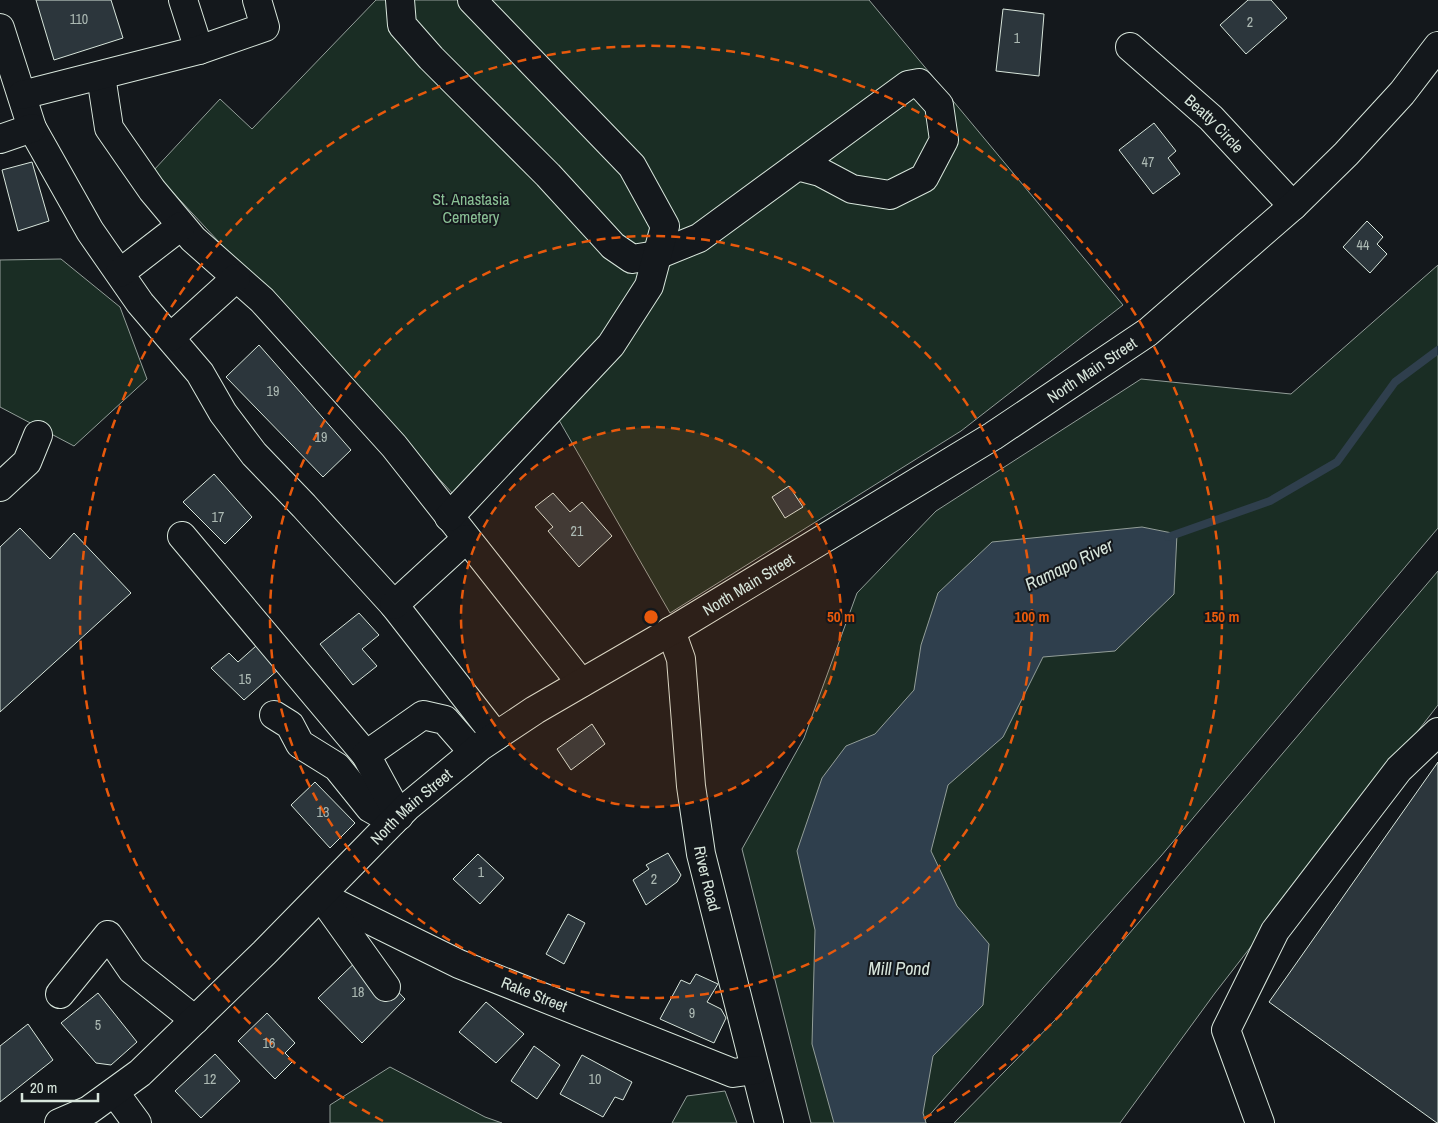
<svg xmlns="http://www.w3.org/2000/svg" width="1438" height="1123" font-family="'Archivo Narrow',sans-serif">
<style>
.green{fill:#1a2d24;stroke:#939e99}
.water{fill:#2f3f4d;stroke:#939e99}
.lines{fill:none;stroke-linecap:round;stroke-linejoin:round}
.stream{stroke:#2f3f4d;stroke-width:8}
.building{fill:#2c363c;stroke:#d8e6dc}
.minor-casing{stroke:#d8e6dc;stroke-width:30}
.minor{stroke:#14181c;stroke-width:28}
.ring{fill:none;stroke:#e8590c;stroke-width:2.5;stroke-dasharray:9 6}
.labels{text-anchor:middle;stroke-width:4;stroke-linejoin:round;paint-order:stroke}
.number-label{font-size:14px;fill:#adbab4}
.street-label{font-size:16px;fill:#d8e6dc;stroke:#14181c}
.park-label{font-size:16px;fill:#8ac095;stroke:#14181c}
.water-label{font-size:18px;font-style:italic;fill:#d8e6dc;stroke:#14181c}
.centre{fill:#e8590c;stroke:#14181c;stroke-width:2.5}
.ring-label{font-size:15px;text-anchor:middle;font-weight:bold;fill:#e8590c;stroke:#14181c;stroke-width:4;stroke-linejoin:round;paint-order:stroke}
</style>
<rect width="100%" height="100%" fill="#14181c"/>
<!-- green -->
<path class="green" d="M376,0H869L1123,305L961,431L670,613L556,415L455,496L153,171L220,99L252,129Z
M61,259L120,307L147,379L74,446L0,407V260Z
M1438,265V528L1161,856L925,1120L926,1123H811L742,849L804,738L857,593L936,511L1141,379L1291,394Z
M1438,571V705L1215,993L1120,1123H954L1059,1016Z
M390,1067L485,1117L502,1123H330V1105Z
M725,1091L737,1123H672L687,1096Z"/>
<!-- water -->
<path class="water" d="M1142,527L1177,534L1174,594L1115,651L1043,657L1003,737L948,785L931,851L957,906L989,944L983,1005L933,1056L923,1113L926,1123H834L812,1044L815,930L797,851L822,778L846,746L875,734L914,690L921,645L938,593L992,542Z"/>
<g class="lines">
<!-- stream -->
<path class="stream" d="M1168,537L1270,501L1337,462L1395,382L1438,350"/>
</g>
<!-- building -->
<path class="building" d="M36,0H111L123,38L54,60Z
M1248,0H1271L1287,18L1246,54L1220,25Z
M1003,9L1044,14L1039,76L996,71Z
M1154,123L1176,151L1168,158L1180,174L1153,194L1119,150Z
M32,162L49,221L18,231L2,170Z
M1367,221L1383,237L1377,244L1387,254L1370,273L1343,247Z
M259,345L351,450L323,477L226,377Z
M214,474L252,517L225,544L183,502Z
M789,486L803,507L785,518L772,497Z
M553,493L570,512L582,502L612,536L579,567L548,531L553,527L535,507Z
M20,528L50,559L74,533L131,593L0,712V547Z
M359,613L379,635L362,649L377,666L353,685L320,644Z
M256,646L279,669L244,700L211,668L229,653L238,662Z
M592,724L605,744L571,770L557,749Z
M1438,762V1123H1437L1269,1002Z
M315,782L355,823L330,848L291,805Z
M668,853L681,875L677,882L646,905L633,880L649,869L646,865Z
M478,854L504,878L480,904L453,879Z
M568,914L585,923L564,964L546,954Z
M363,955L405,999L362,1043L318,998Z
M696,974L718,984L707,1002L721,1009L726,1018L714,1043L660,1019L681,980L690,984Z
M98,993L137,1042L111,1065L96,1063L61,1023Z
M486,1002L524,1034L496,1063L459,1032Z
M267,1013L295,1043L285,1053L293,1061L275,1079L238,1041Z
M28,1024L53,1060L0,1102V1046Z
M534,1046L560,1065L537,1099L511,1081Z
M215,1054L240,1081L201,1118L175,1091Z
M582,1055L632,1082L623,1100L615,1097L603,1117L560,1094Z"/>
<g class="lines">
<!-- minor casing -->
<g class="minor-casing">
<g id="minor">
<path d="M183,0L199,50"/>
<path d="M400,0L402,25L431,58L548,175L613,246L632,259L657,255L699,238L908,85L919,83L939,105L944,140L924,178L890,195L852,189L820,172L797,166"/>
<path d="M0,28L32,128L90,231L140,303L200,373L223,413L254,454L304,506L394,605L496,736"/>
<path id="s1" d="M1130,47L1211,118L1293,206"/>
<path d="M101,76L109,128L152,190L193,239L262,300L394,446L581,683"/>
<path d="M22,95L199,50L265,27L257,0"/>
<path d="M0,139L32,128"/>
<path d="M120,273L181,226"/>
<path d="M171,337L236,278"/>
<path d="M0,487L27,462L38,435"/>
<path d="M449,517L611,345L649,286L665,226L632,166L472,0"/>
<path d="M182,536L366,755"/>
<path d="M394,605L466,539"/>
<path id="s2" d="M671,631L681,659L691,786L701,854L769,1123"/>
<path d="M274,715L290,725L300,744L337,767L370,808L393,821"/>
<path d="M399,816L366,755L423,715L445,720L473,752"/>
<path id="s3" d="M321,896L459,964L733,1073L755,1070"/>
<path d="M323,899L386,987"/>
<path d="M60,994L108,935L132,970L195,1020"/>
<path d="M115,1093L137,1123"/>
<path id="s4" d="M59,1123L89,1110L140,1073L264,953L407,807L481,746L535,710L673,630L993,436L1148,332L1293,206L1346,154L1402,93L1438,46"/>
<path d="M1260,1123L1226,1030L1275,931L1399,769L1438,732"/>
</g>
</g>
<!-- minor -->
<use href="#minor" class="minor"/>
</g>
<!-- distance rings -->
<circle cx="651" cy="617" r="190" fill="#e8590c" fill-opacity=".12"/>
<g class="ring">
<circle cx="651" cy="617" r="190"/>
<circle cx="651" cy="617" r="381"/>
<path d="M383 1121A571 571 0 1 1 919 1121"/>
</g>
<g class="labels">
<!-- number labels -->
<g class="number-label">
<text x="79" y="24">110</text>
<text x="1250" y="27">2</text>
<text x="1017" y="43">1</text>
<text x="1148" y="167">47</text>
<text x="1363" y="250">44</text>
<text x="273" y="396">19</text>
<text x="321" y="442">19</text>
<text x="218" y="522">17</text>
<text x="577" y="536">21</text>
<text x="245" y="684">15</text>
<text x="323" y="817">13</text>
<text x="481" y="877">1</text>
<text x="654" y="884">2</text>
<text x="358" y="997">18</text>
<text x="692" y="1018">9</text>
<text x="98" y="1030">5</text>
<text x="269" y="1048">16</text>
<text x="210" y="1084">12</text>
<text x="595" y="1084">10</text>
</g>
<!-- street labels -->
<g class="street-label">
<text dy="6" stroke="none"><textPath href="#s1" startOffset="114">Beatty Circle</textPath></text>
<text dy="6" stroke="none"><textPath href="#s4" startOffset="1286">North Main Street</textPath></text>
<text dy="6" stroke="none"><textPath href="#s4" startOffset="881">North Main Street</textPath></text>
<text dy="6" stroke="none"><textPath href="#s4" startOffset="476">North Main Street</textPath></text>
<text dy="6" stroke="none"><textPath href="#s2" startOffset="251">River Road</textPath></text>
<text dy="6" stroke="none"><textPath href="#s3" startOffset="235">Rake Street</textPath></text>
</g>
<!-- park labels -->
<g class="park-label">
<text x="471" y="205">St. Anastasia<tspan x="471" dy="18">Cemetery</tspan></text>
</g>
<!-- water labels -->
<g class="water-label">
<text transform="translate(1069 565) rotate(-26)" y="6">Ramapo River</text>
<text x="899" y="975">Mill Pond</text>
</g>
</g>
<circle cx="651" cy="617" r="8" class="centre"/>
<g class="ring-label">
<text x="841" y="622">50 m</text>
<text x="1032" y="622">100 m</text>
<text x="1222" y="622">150 m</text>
</g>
<!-- scale -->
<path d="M22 1093v8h76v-8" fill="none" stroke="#d8e6dc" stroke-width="2.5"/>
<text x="30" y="1093" font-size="15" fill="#d8e6dc" stroke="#14181c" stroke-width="4" paint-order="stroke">20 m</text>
</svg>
